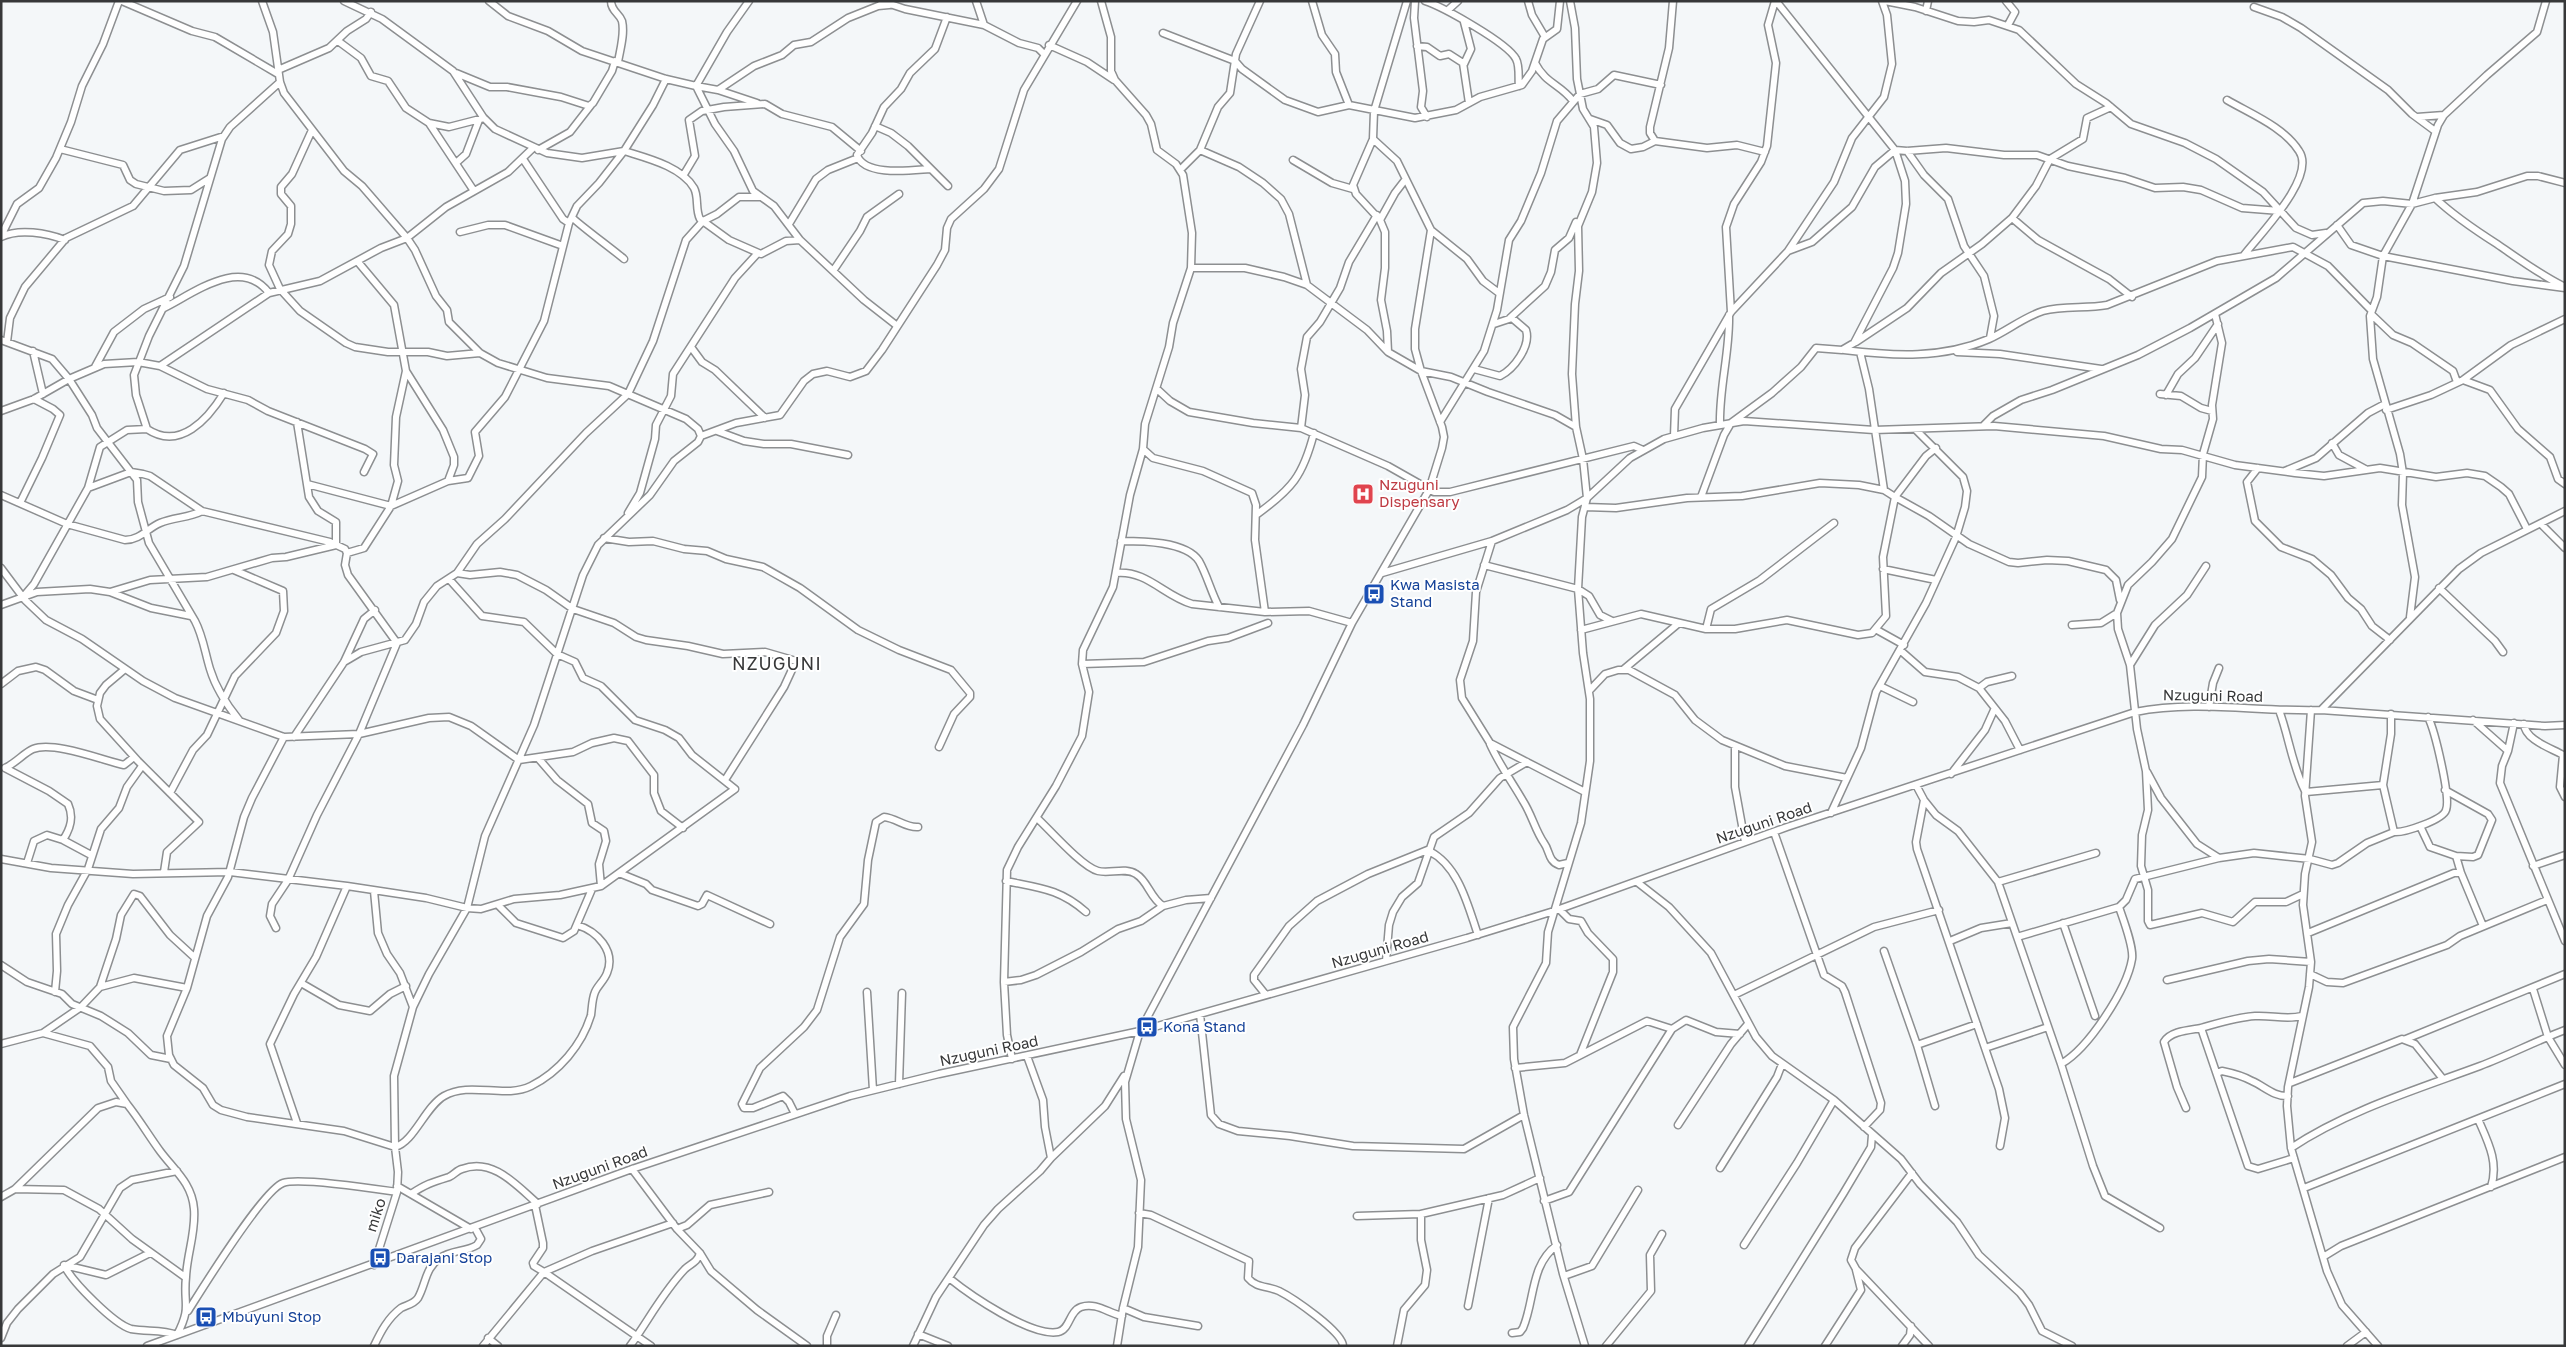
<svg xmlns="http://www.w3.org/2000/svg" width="2566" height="1347" font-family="'Golos Text',sans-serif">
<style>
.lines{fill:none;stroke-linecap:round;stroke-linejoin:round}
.street-casing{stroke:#8d8f91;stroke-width:9}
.street{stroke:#fff;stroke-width:6}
.labels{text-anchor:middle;stroke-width:4;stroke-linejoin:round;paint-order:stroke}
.health-label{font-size:15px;fill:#be3a42;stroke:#fff;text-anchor:start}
.transit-label{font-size:15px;fill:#164399;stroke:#fff;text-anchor:start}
.street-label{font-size:15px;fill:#373839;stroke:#fff}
.quarter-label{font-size:18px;letter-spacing:1px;fill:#373839;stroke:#fff}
</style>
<rect width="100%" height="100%" fill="#f4f7f9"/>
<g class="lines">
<!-- street casing -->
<g class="street-casing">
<path id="street" d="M122,1L192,31L215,37L278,74
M262,1L273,32L280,82L284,93L344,171L362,186L407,238L415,250L436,296L447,310L449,322L480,353L498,363L547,378L609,386L686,419L698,429L701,436L698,442L674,461L650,495L598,545L583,575L534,725L485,836L467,908L429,974L413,1007L394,1076L395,1147L398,1172L397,1192L374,1265
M344,1L382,19L453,71L483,117L495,129L547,153L582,158L624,151L653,105L666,79
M489,1L508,16L548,31L582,51L666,79L696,86L715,124L734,151L753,191L774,206L800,240L864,300L896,325
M611,1C611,11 619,13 622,21C625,34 620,50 618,62
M881,1L905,9L984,25L1019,43L1038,48L1044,54
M976,1L984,25
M1312,1L1322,35L1335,54L1336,72L1349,105
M1415,1L1414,18L1423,91L1421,107L1427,117
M1425,1C1443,7 1508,43 1516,59C1520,66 1518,79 1519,86
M1528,1L1532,15L1545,37
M1570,1L1575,28L1577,79L1583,109L1594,127L1597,163L1592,192L1578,226L1579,271L1575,304L1572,374L1576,427L1583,459L1587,498L1582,517L1578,589L1583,653L1590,699V761L1581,823L1548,932L1546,963L1513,1027L1514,1059L1524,1115L1563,1274L1585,1346
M1885,1L1915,7L1958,21L1974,22L1989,20L2019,30L2076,84L2106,103L2131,124L2185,143L2216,159L2263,192L2296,228L2312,235L2326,233
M2006,1L2015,12L2008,25
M2254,7L2282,17L2301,28L2388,90L2412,114L2435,131
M1448,10L1458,1
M1926,11L1928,1
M1163,33L1235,61L1242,69L1285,100L1318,112L1349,105L1415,118L1456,110L1480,97L1522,85L1532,71L1543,39L1557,29L1560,1
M338,41L361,58L371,76L388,81L406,108L429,123L474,191
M1049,45L1087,62L1114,80
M1417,46L1427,47L1440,56L1449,54L1463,63L1469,103
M1535,63C1546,84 1560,84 1573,101
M1464,64L1471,49L1464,22
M278,70L329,48L347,31L366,19L371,12
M456,73L490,87H507L561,97L589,106L593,103L612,71L615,61
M696,86L718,90L754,66L782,55L794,45L811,42L848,18L878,6L889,5
M696,86L727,32L749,1
M718,90L757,103
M2227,100C2251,114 2284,127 2299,151C2317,177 2259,235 2244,255
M2417,117L2444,115
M1590,119L1607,125L1620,143L1631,149L1643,147L1655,141L1707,148L1737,145L1765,152
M429,123L449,127L484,118
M875,126L891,133L908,146L948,186
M312,130L292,174L281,187V194L291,206V224L288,234L272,251L269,265L280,289L300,311L346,343L355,347L388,352H428L447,356L480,353
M1373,139L1397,161L1431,230L1467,259L1483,281L1499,293
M1655,141L1650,133V127L1669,48L1673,1
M60,149L123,165L130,180L136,184L164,191L191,190L210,178
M538,150L570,132L591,105
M1200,150L1239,167L1263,183L1281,199L1289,214L1307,285
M1907,151L1924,175L1948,199L1964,246L1984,276L1994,316L1990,338
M523,159L563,219L569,223
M1293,160L1332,183L1353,189
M456,163L466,154L479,120
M930,169C913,170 864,177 857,155L872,133L884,107L901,89L910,73L935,49L947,17
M1181,169L1200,150L1218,107L1230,93L1236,54L1260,1
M683,176L695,156L689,120L702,111L724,107L765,104L782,114L832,127L861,151
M2435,198C2454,216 2475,230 2497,244C2519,259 2539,274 2563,286
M572,217C574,221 615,251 624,259
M2012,218L2038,240L2109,279L2132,297
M1380,220L1395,193L1405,180
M789,224L816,179L828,170L858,158
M2337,225L2351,245L2383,256L2513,281L2565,288
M1431,230L1415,329V349L1421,371L1451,377L1488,392L1555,415L1576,427
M460,232L488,225H505L563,246
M1,236L17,204L39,188L56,158L71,122L82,86L103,44L119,1
M1,237C19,228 47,233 65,240
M1788,251L1812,242L1852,207L1875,167L1895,150L1907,151L1946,148L2004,155H2037L2068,166L2125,178L2155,188L2183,187L2201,190L2242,208L2280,211
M358,262L394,305L406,371L443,430L454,457V465L448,481
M1191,268H1245L1284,277L1307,285L1367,330L1388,352
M833,271L860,231L867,217L899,194
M164,308C194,293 241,256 269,293
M1731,312L1726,227L1734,204L1761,162L1767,146L1776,63L1768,25L1775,1
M2215,314L2222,343L2212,405L2213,419L2203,454L2202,477L2172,539L2152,562L2128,585L2117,613L2118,629L2130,665L2137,729L2146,771L2148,810L2142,835L2141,866L2148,890V921L2150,925L2202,913L2233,922L2255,902H2286L2303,894
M2371,314L2393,335L2412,343L2453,371L2457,382
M1510,318L1545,286L1551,272L1555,250L1569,238L1576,222
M1,340L52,359L69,379L92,415L97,428L137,480L138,502L149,543L195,621C203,636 205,653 210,669C216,689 226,704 239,720
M7,342L10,318L25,287L66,238L133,206L180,150L224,136
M1856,342L1907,308L1941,273L1982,244L2012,218L2036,186L2050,159L2083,139L2087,118L2111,107
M691,347L702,362L715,370L765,418
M1844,350C1894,356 1942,359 1989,339C2007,331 2024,317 2043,311C2063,305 2086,309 2107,305L2217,261L2293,247L2328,266L2371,310
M33,351L43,394
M1957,352L2000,354L2101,369
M160,366L207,389L248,400L268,411L365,449L373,454L364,472
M95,367L114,332L144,309L170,297
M1474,369L1500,376C1514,369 1531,346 1526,330L1512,318L1494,324
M2463,380L2490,390L2518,429L2550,457L2558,479L2565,484
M1157,389L1170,401L1189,412L1253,423L1301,428L1388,466L1434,492H1450L1634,446L1643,450
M224,393C208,419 180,451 147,429L136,395L134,375L149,336L184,266L222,139L230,127L280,82
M2160,394L2181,396L2201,408L2212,411
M2166,395L2178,374L2195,358L2218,324
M2386,410L2431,395L2463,380L2511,345L2565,319
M1,411L34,399L69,379L104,364L138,362L160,366L269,293L320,281L381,248L407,238L446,207L508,172L533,148
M1440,422L1484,351L1497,310L1509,240L1521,221L1541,173L1557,121L1580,94L1598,89L1614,75L1661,85
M1720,425C1719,387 1730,352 1729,315
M1983,426L1993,416L2021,400L2052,390L2138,355L2190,328L2276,278L2363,203L2383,201L2412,204L2435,198L2477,192L2527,176H2538L2565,183
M1301,428L1305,395L1301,369L1307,337L1320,322L1340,288L1349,262L1377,215
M717,431L744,441L764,444H791L848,455
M701,436L736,423L780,415L804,381L813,374L827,371L850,377L866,371L882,350L937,265L945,250L947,228L951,219L984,189L999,169L1024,90L1077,1
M1674,436L1675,409L1731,312L1788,251L1834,182L1852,138L1884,97L1892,64L1887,15L1882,1
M2332,443L2339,455L2365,469
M1936,448L1926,456L1895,497L1929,516L1969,544L2009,562L2018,563L2047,560L2068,561L2106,570L2116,580L2120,600
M1143,449L1153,458L1203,471L1252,493L1256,505L1255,540L1265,612
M2258,468L2247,482L2255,521L2281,547L2312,559L2331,575L2348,598L2361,609L2372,626L2390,640
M2285,471L2316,458L2368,413L2385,404
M307,484L391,506L398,481L394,465L396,417L406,371
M88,488L131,472L143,474L150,476L202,511L330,542L345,549L347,553L345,565L348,575L397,643L359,734L317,815L288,880L272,904L270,916L276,928
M1,495L67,524L125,540C140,540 148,528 160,523C174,517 189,518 202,511
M1701,497L1724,435L1731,423L1772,393L1801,367L1816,348L1842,350L1854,343L1893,268L1898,253L1906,204L1905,181L1895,150L1776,1
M20,503L42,458L60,415L53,409L34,399
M1585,507L1616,508L1687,498L1742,496L1820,483L1859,485L1884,490
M628,513L640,493L655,439L656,425L671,396L673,374L735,278L757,254
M1256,515C1292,489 1303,476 1314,433
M2541,524L2565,548
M604,538L629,542L653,541L684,549L707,551L726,559L763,567L800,588L858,630L899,650L951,670L970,693V697L954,714L939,747
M1121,541C1141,541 1186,541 1199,561C1207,575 1211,592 1219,607
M1492,541L1476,592L1473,641L1460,680L1462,698L1490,743L1585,792
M347,553L364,548L391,506L448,481L468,478L479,456L475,432L505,397L544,321L569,223L577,206L599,183L624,151C646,158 681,166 694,188C699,197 695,209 700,219L729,240L761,254L786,241L800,240
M1484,565L1578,589L1589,596L1600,615L1612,621
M1,568L25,600L46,620L82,639L143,681L175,698L284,737L359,734L429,718L449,717L471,726L519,760L573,752L592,743L614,738L628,741L654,775V793L661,811L683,828
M1883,569L1936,580
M457,573L470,575L500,572L517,575L546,590L573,609L614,623L636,637L646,640L688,646L723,654L765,652L796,661L784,687L725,780
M1116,573C1147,570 1164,596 1192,604L1265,612L1309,611L1352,623
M1382,573L1492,541L1567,510L1587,498L1630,458L1664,439L1703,428L1744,421L1874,430L1994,426L2104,436L2161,449L2182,450L2235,465L2295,473L2324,476L2380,468L2436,477L2467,473L2485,476L2501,487L2509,494L2527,529
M2439,588L2495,641L2503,652
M110,592L150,580L207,577L272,558L286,557L336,545V522L318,511L309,497L297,422
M23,597L34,584L88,488L100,447L127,430L147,429
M1,605L37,592L90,589L110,592L151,608L191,616
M2410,617L2415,577L2402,505L2403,473L2400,454L2373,359L2370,316L2377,297L2383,256L2412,204L2438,125L2444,115L2487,75L2537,32L2546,1
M2072,625L2101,623L2117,613
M1706,629L1711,609L1760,580L1834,523
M1581,630L1641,614L1706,629H1735L1787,620L1858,635L1872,633L1886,616L1883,557L1895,497L1884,490L1869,389L1860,352
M1877,630L1904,645
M1901,651L1925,672L1958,677L1979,688L2005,721L2020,750
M344,662L361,652L405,640L416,624L424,602L437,586L457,573L477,544L505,519L586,433L628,394L653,341L686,240L703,221L717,214L739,197H759
M1082,664L1144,662L1208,641L1228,638L1268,623
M2130,665L2155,625L2187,595L2206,566
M125,669L106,685L100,693L97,706L100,719L138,761L199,822L167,852L164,872
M1624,669L1679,623
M1,684L18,671L36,667L45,670L74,691L98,700
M1880,686L1913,702
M1979,688L1987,682L2012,676
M1589,691L1605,674L1618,670H1629L1675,695L1695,720L1722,740L1785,766L1847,778
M2209,707L2213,683L2219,668
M2279,710C2289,737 2292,765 2305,791
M2311,710L2305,796L2312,842L2305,874L2303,905L2311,962L2309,987L2288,1087L2287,1106L2291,1148L2327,1271L2342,1305L2378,1346
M2321,710L2459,569L2481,553L2565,511
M2473,720L2508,751L2502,766L2500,783L2565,941
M2524,724C2525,740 2551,748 2563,755L2560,787L2565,797
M284,737L252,798L244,817L228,877L207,916L187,988L167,1036L169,1055L174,1065L203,1088L213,1105L221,1110L247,1117L344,1131L395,1147C414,1142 425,1107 444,1096C470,1081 505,1099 531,1086C559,1072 582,1045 591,1015C592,1008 592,999 595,992C598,985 604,981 607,973C616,951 597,931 577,925
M294,737L344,662L364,619L375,610
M1490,744C1499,764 1512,782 1523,801C1532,815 1535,830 1544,843C1550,851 1548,861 1559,865L1568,863
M1735,746V787L1745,842
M2508,751L2514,723
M538,758L557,780L588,804L592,823L604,831L606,841L599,864L601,886
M5,768C16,763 25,752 33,749C54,741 102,760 124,765L134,757
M5,768L49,791L68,804C74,817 71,828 63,840
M2147,772L2161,798L2197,844L2219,858
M1951,774L1985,730L1994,710
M1916,785L1924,800L1936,815L1958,831L1998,882L2061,1064L2093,1166L2105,1196L2160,1228
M2383,785L2394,832C2404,833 2443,820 2446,810C2451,798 2435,731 2428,717
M2445,790L2488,814L2492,820L2478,855L2473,857L2456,856
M2306,792L2383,785L2391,734V714
M170,793L193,750L207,735L235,676L276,633L284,611L283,591L234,570
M1924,800L1916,842L1917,849L1999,1089L2005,1118L2000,1146
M1831,813L1861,748L1876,692L1926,603L1956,537L1965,507L1967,491L1963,477L1915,429
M1037,818C1050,830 1082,867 1098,871C1110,874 1125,867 1136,874C1148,881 1150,898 1163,906
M2420,826L2430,847L2456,856L2461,873
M1774,832L1824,975L1842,986L1845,992L1881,1103L1880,1110L1864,1127
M1429,851C1459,866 1468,906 1478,935
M1,859L51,868L133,874L230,872L347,886L426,898L467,908L481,909L514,899L560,895L601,886L735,789L692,755L679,738L665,730L635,720L601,686L583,678L575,662L557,654L524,622L482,616L449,579
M27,863L34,841L47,835L63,840L91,855
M2533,866L2565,855
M619,873L646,884L652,890L698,906L702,904L707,895L770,924
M1006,881C1040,888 1060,889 1086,912
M1637,882L1669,907L1711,953L1756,1037L1772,1056L1834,1100L1901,1159L1920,1184L1957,1222L1979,1255L2020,1293L2029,1305L2042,1331L2072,1346
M1998,882L2096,853
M374,891L378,933L387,954L400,973L413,1007
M498,905L516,923L563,938L574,931L592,889
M1559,909L1569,919L1581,921L1588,933L1613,959V972L1580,1055
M2063,923L2095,1016
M2308,933L2454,873H2461L2483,926
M2017,937L2119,907L2126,900L2135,879L2219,858L2254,853L2310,859L2332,865L2338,863L2367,843L2394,832
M1950,941L1981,928L2012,923
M1884,951L1917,1045L1935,1106
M1386,961L1389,925L1393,912L1402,897L1418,883L1434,837L1469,813L1500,778L1527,762
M1,965L27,982L62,994L72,1004L101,1016L128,1033L151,1055L171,1059
M2310,974L2327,982L2343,983L2447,945L2460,936L2547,900
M2167,980L2248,961L2269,959L2311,962
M1004,982L1021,980L1036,975L1081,952L1118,929L1141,921L1163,906L1186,900L1211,898
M301,983L339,1005L370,1011L390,994L406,986
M100,987L134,978L187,988
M2533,989L2548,1037L2565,1065
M55,992L57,971L56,934L68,905L88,869L101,829L119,808L127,787L142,766
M867,992L873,1090
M1266,995L1254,980V975L1289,926L1317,901L1368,874L1430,849
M1734,995L1874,927L1939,910
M1200,1014L1211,1115L1219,1124L1238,1131L1290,1136L1353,1146L1464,1149L1524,1115
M43,1033L81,1007L100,987L116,939L121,915L134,894L140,896L170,935L194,957
M2406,1039L2565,974
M1,1044L43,1033L90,1046L108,1067L111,1081L127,1104
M1917,1045L1977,1024
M1985,1048L2048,1027
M1027,1056L1043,1100L1045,1127L1051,1158
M1012,1059L1007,1035L1004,982L1007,870L1018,847L1056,786L1082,736L1089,692L1082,664L1083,650L1113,587L1130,495L1143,449L1145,424L1169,347L1173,323L1191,268L1192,233L1183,175L1176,164L1157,150L1151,124L1146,115L1115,80L1111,71V37L1101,1
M2061,1064C2089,1048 2127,989 2132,959C2134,947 2123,919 2119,907
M1515,1068L1565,1063L1647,1021L1672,1029L1686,1020L1716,1032L1740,1034
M2217,1073L2222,1071C2232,1073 2243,1076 2252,1081C2264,1086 2274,1097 2288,1096
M2290,1083L2402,1039L2415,1044L2443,1079
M899,1084L902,993
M2186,1108L2177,1087L2164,1042C2170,1031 2190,1030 2201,1028
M795,1114L789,1102L783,1096L753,1108H744L742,1104L760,1068L804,1027L817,1010L840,937L864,904L868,860L876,822L884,817C896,818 906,828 918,827
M2478,1119C2488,1142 2499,1162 2491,1187
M297,1123L270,1044L294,994L316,957L347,886
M1678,1125L1731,1044L1748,1024
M2291,1148C2346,1111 2418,1089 2480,1066C2509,1055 2536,1041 2565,1030
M2294,1158L2258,1169L2248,1166L2201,1028C2219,1023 2237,1017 2255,1016C2272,1015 2286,1020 2302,1016
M1720,1168L1777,1077L1782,1064
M632,1169L677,1229L700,1253L711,1271L757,1310L807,1346
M1912,1173L1855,1248L1851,1260L1856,1269L1929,1346
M397,1186L471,1229
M2304,1188L2565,1084
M15,1189L64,1190L99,1209L132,1239L185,1277
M411,1194C426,1184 433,1182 449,1177C454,1175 457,1170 462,1169C493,1157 517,1186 538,1204
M1,1197L15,1189L98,1108L116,1102L127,1104C139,1119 149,1136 160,1151C174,1170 192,1183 194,1209C196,1232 187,1254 186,1277C183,1305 192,1306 177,1335C162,1329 147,1332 131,1329C114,1324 72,1282 64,1265
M1544,1201L1569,1192L1672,1029
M535,1205L543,1243V1248L533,1263L534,1266L544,1272L651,1346
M1139,1213L1151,1215L1249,1261L1248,1278C1256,1288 1268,1286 1279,1291C1293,1298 1343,1332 1343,1346
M1357,1216L1421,1214
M677,1229L687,1225L710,1205L769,1192
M1744,1245L1797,1163L1834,1100
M2323,1257L2341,1246L2565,1157
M64,1265L106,1275L150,1253
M1564,1276L1592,1266L1638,1190
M949,1278C970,1295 1031,1337 1058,1332C1070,1330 1069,1311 1081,1307C1096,1302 1108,1313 1122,1316
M1468,1306L1489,1198
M1123,1308L1144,1317L1198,1326
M188,1311C202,1289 263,1190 283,1183C299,1177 376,1189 397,1192
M1512,1333L1520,1332L1523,1328C1535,1300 1530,1265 1557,1245
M918,1334L948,1346
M1,1338L7,1323L18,1309L53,1274L80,1257L120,1188L132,1180L177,1171
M488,1338L498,1346
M147,1346L632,1169L850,1096L939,1074L1140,1031L1467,938L1554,911L1787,827L2135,712C2197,700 2259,712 2321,710L2545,726L2565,725
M374,1346C381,1331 388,1318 401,1308C407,1305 414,1304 418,1298C426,1284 425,1268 440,1258C451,1250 466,1252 477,1245L481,1239L475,1228
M483,1346L544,1272L592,1251L673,1223
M630,1346C648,1321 663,1292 685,1269C691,1263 697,1263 700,1253
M827,1346V1336L836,1315
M913,1346L936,1297L984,1225L998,1209L1040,1171L1051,1158L1105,1106L1124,1076
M1117,1346L1123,1308L1138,1247L1141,1180L1126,1119L1125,1082L1140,1031L1303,725L1352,623L1429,490L1442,448L1444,437L1442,427L1421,371L1388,352L1387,331L1381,300L1385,268V232L1380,220L1356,194L1353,185L1373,139L1374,111L1407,1
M1397,1346L1404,1310L1425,1285L1427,1270L1421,1240V1214L1503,1195L1540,1178
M1606,1346L1651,1291L1650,1255L1662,1234
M1748,1346L1843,1194L1871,1147L1872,1135
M1825,1346L1861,1290L1856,1270
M1902,1346L1910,1335L1911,1326
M2347,1346L2366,1332"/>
</g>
<!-- street -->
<use href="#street" class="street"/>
</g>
<!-- icons -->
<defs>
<g id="hospital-square" transform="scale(1.125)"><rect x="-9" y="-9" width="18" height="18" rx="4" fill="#e0444e" stroke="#fff"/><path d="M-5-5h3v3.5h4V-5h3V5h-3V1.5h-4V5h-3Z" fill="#fff"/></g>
<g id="bus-square" transform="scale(1.125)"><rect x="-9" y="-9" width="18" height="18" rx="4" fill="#1a4fb4" stroke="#fff"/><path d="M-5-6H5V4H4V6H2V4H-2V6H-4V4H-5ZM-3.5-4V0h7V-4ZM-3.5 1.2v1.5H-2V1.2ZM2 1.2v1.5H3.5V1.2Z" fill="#fff"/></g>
</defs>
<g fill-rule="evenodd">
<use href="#hospital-square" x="1363" y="494"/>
<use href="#bus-square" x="1374" y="594"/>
<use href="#bus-square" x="1147" y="1027"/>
<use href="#bus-square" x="380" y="1258"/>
<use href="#bus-square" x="206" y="1317"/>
</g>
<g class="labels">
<!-- health labels -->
<g class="health-label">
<text x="1379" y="490">Nzuguni<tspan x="1379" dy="17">Dispensary</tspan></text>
</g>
<!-- transit labels -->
<g class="transit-label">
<text x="1390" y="590">Kwa Masista<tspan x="1390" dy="17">Stand</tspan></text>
<text x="1163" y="1032">Kona Stand</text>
<text x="396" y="1263">Darajani Stop</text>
<text x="222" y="1322">Mbuyuni Stop</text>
</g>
<!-- street labels -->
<g class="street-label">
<text transform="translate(2213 696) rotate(1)" y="5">Nzuguni Road</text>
<text transform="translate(1764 823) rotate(-19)" y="5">Nzuguni Road</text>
<text transform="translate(1380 950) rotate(-16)" y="5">Nzuguni Road</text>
<text transform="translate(989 1051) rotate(-12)" y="5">Nzuguni Road</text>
<text transform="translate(600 1168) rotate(-20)" y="5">Nzuguni Road</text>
<text transform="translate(376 1215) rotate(-72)" y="5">miko</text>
</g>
<!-- quarter labels -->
<g class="quarter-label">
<text x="777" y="670">NZUGUNI</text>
</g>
</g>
<!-- border -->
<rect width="2566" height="1347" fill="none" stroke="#373839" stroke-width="5"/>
</svg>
